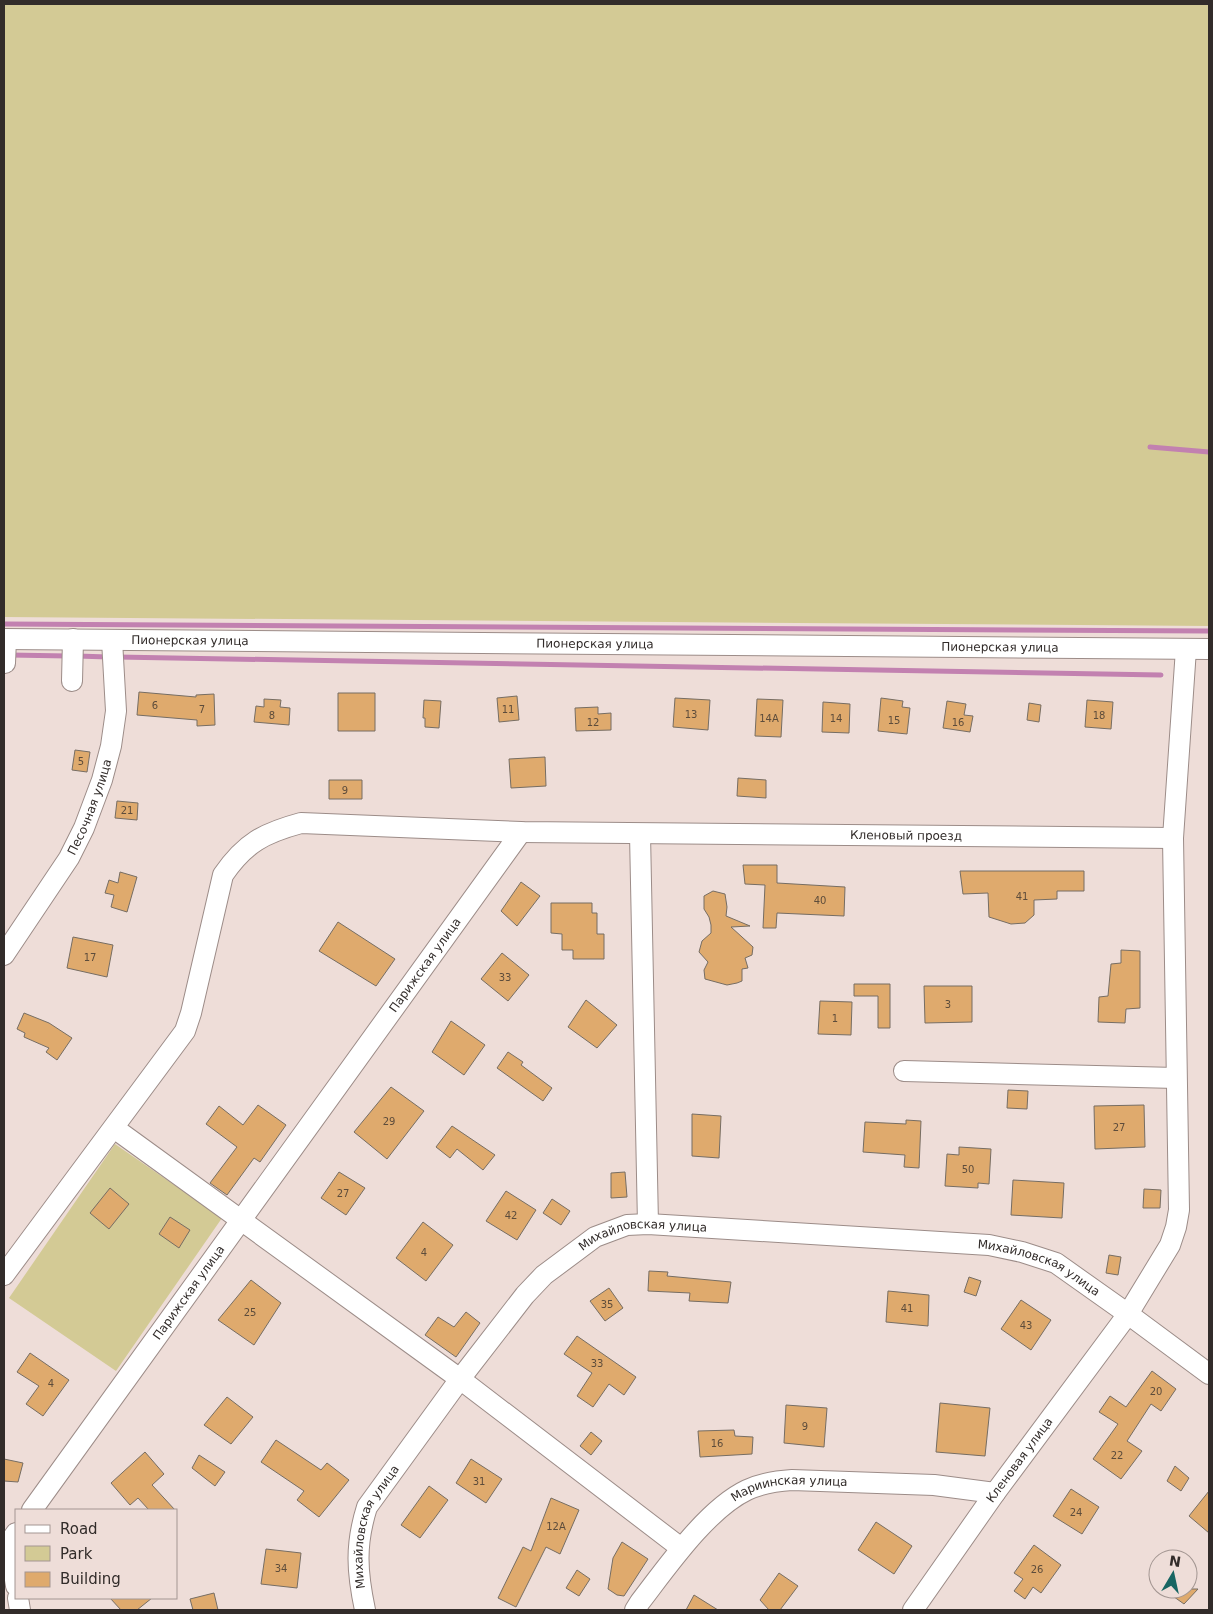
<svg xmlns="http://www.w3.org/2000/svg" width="1213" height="1614" font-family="'DejaVu Sans',sans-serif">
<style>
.green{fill:#d3ca95}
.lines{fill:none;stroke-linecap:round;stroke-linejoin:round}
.stream{stroke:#c281b0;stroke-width:5}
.building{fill:#dfaa6d;stroke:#766d63}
.minor-casing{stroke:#9c8c88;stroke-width:22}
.minor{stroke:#fff;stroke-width:20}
.labels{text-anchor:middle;stroke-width:4;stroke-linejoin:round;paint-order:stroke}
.number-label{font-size:10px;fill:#5d4c3b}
.street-label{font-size:12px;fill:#322c2a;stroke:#eeddd8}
</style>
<rect width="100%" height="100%" fill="#eeddd8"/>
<!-- green -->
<path class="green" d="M5,4H1209V626L4,617V8Z
M115,1144L222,1218L116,1371L9,1298Z"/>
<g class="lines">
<!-- stream -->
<path class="stream" d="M1150,447L1209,452
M4,624L1209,631
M9,655L68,656
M77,656L108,657
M117,657L1161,675"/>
</g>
<!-- building -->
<path class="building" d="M139,692L196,697V695L214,694L215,725L197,726V720L137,715Z
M338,693H375V731H338Z
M517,696L519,720L499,722L497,698Z
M675,698L710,700L708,730L673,727Z
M881,698L903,701L902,707L910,708L907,734L878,731Z
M264,699L281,700L280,707L290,708L289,725L254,722L256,706L264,707Z
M757,699L783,700L781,737L755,736Z
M424,700L441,701L439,728L425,727V718H423Z
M1087,700L1113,702L1111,729L1085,727Z
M947,701L966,704L964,715L973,716L970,732L943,728Z
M823,702L850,704L849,733L822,732Z
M1029,703L1041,705L1039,722L1027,720Z
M598,707V714L611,713V730L576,731L575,708Z
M75,750L90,752L87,772L72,770Z
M545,757L546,786L511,788L509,759Z
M738,778L766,780V798L737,796Z
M329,780H362V799H329Z
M117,801L138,803L137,820L115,818Z
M743,865H777V883L845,887L844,916L777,913L776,928H763L765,885L745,884Z
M960,871H1084V891H1057V899L1034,900V915L1025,923L1011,924L989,917L988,893L963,894Z
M120,872L137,877L127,912L111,907L114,895L105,893L109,880L118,883Z
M521,882L540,896L517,926L501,911Z
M713,891L725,894L727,907L726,916L750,926L731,927L753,947L752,955L745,958L748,968L742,969V981L737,983L727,985L705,979L704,970L708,962L699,952L702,941L711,933V925L709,917L704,909V896Z
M551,903H592V913H597V934H604V959H573V950H562V934L551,933Z
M338,922L395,959L376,986L319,951Z
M73,937L113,945L107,977L67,968Z
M1121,950L1140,951V1008L1126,1009L1125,1023L1098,1022L1099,997L1108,996L1111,964L1121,963Z
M502,953L529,975L508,1001L481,979Z
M854,984H890V1028H878V996H854Z
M924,986H972V1022L925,1023Z
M586,1000L617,1025L597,1048L568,1027Z
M820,1001L852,1002L851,1035L818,1034Z
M24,1013L49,1023L72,1038L57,1060L46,1052L49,1048L24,1037L25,1033L17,1029Z
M451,1021L485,1045L464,1075L432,1052Z
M508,1052L523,1062L521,1065L552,1088L543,1101L497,1068Z
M391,1087L424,1111L387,1159L354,1132Z
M1008,1090L1028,1091L1027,1109L1007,1108Z
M258,1105L286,1125L260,1162L254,1158L227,1195L210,1183L237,1147L206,1124L219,1106L243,1125Z
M1144,1105L1145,1147L1095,1149L1094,1106Z
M692,1114L721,1116L719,1158L692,1156Z
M906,1120L921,1121L919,1168L904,1167L905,1155L863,1152L865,1122L906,1124Z
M452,1126L495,1155L483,1170L457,1149L450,1158L436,1147Z
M959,1147L991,1149L989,1184L978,1183V1188L945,1186L947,1154L959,1155Z
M339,1172L365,1188L346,1215L321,1198Z
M625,1172L627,1197L611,1198V1173Z
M1013,1180L1064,1183L1062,1218L1011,1215Z
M110,1188L129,1204L109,1229L90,1213Z
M1144,1189L1161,1190L1160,1208H1143Z
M506,1191L536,1210L517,1240L486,1221Z
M552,1199L570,1211L561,1225L543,1213Z
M170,1217L190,1230L179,1248L159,1234Z
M423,1222L453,1245L426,1281L396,1258Z
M1109,1255L1121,1257L1118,1275L1106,1273Z
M649,1271L668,1272L667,1276L731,1282L728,1303L689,1301L690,1293L648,1291Z
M969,1277L981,1281L976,1296L964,1292Z
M251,1280L281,1303L254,1345L218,1320Z
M609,1288L623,1308L605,1321L590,1301Z
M888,1291L929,1295L928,1326L886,1322Z
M1021,1300L1051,1320L1031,1350L1001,1329Z
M466,1312L480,1323L456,1357L425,1335L438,1317L454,1327Z
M577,1336L636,1377L624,1395L609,1384L593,1407L577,1396L592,1373L564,1354Z
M30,1353L69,1380L43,1416L26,1404L39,1386L17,1372Z
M1152,1371L1176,1389L1161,1411L1151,1404L1127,1441L1142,1451L1121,1479L1093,1459L1118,1424L1099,1412L1110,1396L1126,1407Z
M227,1397L253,1417L231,1444L204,1425Z
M940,1403L990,1408L985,1456L936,1452Z
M786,1405L827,1408L824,1447L784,1443Z
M734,1430L735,1436L753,1437L752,1454L700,1457L698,1431Z
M591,1432L602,1441L591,1455L580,1446Z
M276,1440L321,1470L327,1463L349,1480L319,1517L297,1500L304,1491L261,1462Z
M145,1452L164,1474L152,1485L175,1510H149L138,1498L130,1505L111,1483Z
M199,1455L225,1472L215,1486L192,1468Z
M4,1459L23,1463L18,1482L4,1481Z
M471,1459L502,1479L486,1503L456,1483Z
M1175,1466L1189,1478L1181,1491L1167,1481Z
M429,1486L448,1500L420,1538L401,1525Z
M1071,1489L1099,1507L1082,1534L1053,1516Z
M1209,1491V1533L1189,1516Z
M551,1498L579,1510L560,1554L546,1547L516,1607L498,1598L523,1547L531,1551Z
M876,1522L912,1546L894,1574L858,1550Z
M622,1542L648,1559L624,1596L617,1595L608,1589L613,1558Z
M1034,1545L1061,1565L1041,1593L1033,1587L1025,1599L1014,1591L1023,1579L1014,1573Z
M266,1549L301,1553L297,1588L261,1584Z
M577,1570L590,1579L579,1596L566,1588Z
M779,1573L798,1586L780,1610H769L760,1600Z
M1163,1589H1198L1184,1604Z
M214,1593L218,1610H193L190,1599Z
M694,1595L718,1610H686Z
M110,1598H152L137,1610H121Z"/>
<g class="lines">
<!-- minor casing -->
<g class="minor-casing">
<g id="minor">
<path id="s1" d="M4,639L1209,649"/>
<path d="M5,663L6,639"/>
<path d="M72,681L73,639"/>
<path d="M640,834L648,1224"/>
<path id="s2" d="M4,955L69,858L84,828L102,780L111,746L116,711L112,640"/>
<path d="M904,1071L1176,1078"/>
<path d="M114,1128L460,1379L681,1548"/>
<path id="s3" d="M4,1275L185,1031L191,1013L223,875C245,843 264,833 301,823L521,832L1173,838"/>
<path id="s4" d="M32,1510L521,832"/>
<path d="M16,1533L9,1543L16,1586"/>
<path d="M18,1598L20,1610"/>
<path id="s5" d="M365,1610C357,1572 355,1545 367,1507L460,1379L525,1295L544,1275L595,1237L627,1225L648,1224L989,1245L1022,1252L1056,1263L1128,1314L1209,1374"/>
<path id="s6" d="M635,1610L640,1602C667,1567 707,1509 747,1490C762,1483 776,1481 792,1480L934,1485L995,1493"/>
<path id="s7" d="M913,1610L995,1493L1128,1314L1170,1245L1176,1227L1179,1210L1173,838L1186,649"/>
</g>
</g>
<!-- minor -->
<use href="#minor" class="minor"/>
</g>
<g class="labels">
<!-- number labels -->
<g class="number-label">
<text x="155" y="709">6</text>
<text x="202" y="713">7</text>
<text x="508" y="713">11</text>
<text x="691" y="718">13</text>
<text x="272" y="719">8</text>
<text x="1099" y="719">18</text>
<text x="769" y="722">14А</text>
<text x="836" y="722">14</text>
<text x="894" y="724">15</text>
<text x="593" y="726">12</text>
<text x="958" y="726">16</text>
<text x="81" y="765">5</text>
<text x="345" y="794">9</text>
<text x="127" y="814">21</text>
<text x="1022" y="900">41</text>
<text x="820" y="904">40</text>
<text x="90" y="961">17</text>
<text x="505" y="981">33</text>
<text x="948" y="1008">3</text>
<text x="835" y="1022">1</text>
<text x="389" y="1125">29</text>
<text x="1119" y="1131">27</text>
<text x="968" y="1173">50</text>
<text x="343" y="1197">27</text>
<text x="511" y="1219">42</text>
<text x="424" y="1256">4</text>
<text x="607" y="1308">35</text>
<text x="907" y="1312">41</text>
<text x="250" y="1316">25</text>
<text x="1026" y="1329">43</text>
<text x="597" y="1367">33</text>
<text x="51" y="1387">4</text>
<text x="1156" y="1395">20</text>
<text x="805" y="1430">9</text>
<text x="717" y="1447">16</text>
<text x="1117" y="1459">22</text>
<text x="479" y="1485">31</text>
<text x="1076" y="1516">24</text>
<text x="556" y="1530">12А</text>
<text x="281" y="1572">34</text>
<text x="1037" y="1573">26</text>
</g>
<!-- street labels -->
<g class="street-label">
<text dy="4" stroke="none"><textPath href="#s1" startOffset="186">Пионерская улица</textPath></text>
<text dy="4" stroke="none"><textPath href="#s1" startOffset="591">Пионерская улица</textPath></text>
<text dy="4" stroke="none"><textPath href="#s1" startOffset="996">Пионерская улица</textPath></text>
<text dy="4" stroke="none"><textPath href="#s2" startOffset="172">Песочная улица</textPath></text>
<text dy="4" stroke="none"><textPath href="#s3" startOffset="1166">Кленовый проезд</textPath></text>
<text dy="4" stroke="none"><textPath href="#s4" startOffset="672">Парижская улица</textPath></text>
<text dy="4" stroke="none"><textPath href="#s5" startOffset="508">Михайловская улица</textPath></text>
<text dy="4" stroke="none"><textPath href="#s5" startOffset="912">Михайловская улица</textPath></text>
<text dy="4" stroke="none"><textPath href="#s4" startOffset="268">Парижская улица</textPath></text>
<text dy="4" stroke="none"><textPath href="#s7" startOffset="184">Кленовая улица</textPath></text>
<text dy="4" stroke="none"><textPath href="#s6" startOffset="208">Мариинская улица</textPath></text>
<text dy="4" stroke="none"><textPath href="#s5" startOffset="88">Михайловская улица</textPath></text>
</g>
</g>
<!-- border -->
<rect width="1213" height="1614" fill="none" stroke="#322c2a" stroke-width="10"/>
<!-- legend -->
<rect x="15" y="1509" width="162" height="90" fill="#eeddd8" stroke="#a39692"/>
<rect x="25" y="1525" width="25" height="8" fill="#ffffff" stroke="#a39692"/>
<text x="60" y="1534" font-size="15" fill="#322c2a">Road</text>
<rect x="25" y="1546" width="25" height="15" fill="#d3ca95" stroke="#a39692"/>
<text x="60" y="1559" font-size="15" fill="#322c2a">Park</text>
<rect x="25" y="1572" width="25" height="15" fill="#dfaa6d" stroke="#a39692"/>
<text x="60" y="1584" font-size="15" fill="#322c2a">Building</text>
<!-- north arrow -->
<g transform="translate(1173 1574) rotate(9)"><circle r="24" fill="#eeddd8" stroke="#a39692"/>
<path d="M0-4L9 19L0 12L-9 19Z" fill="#186663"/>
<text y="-8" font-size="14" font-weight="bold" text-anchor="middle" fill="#322c2a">N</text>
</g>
</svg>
